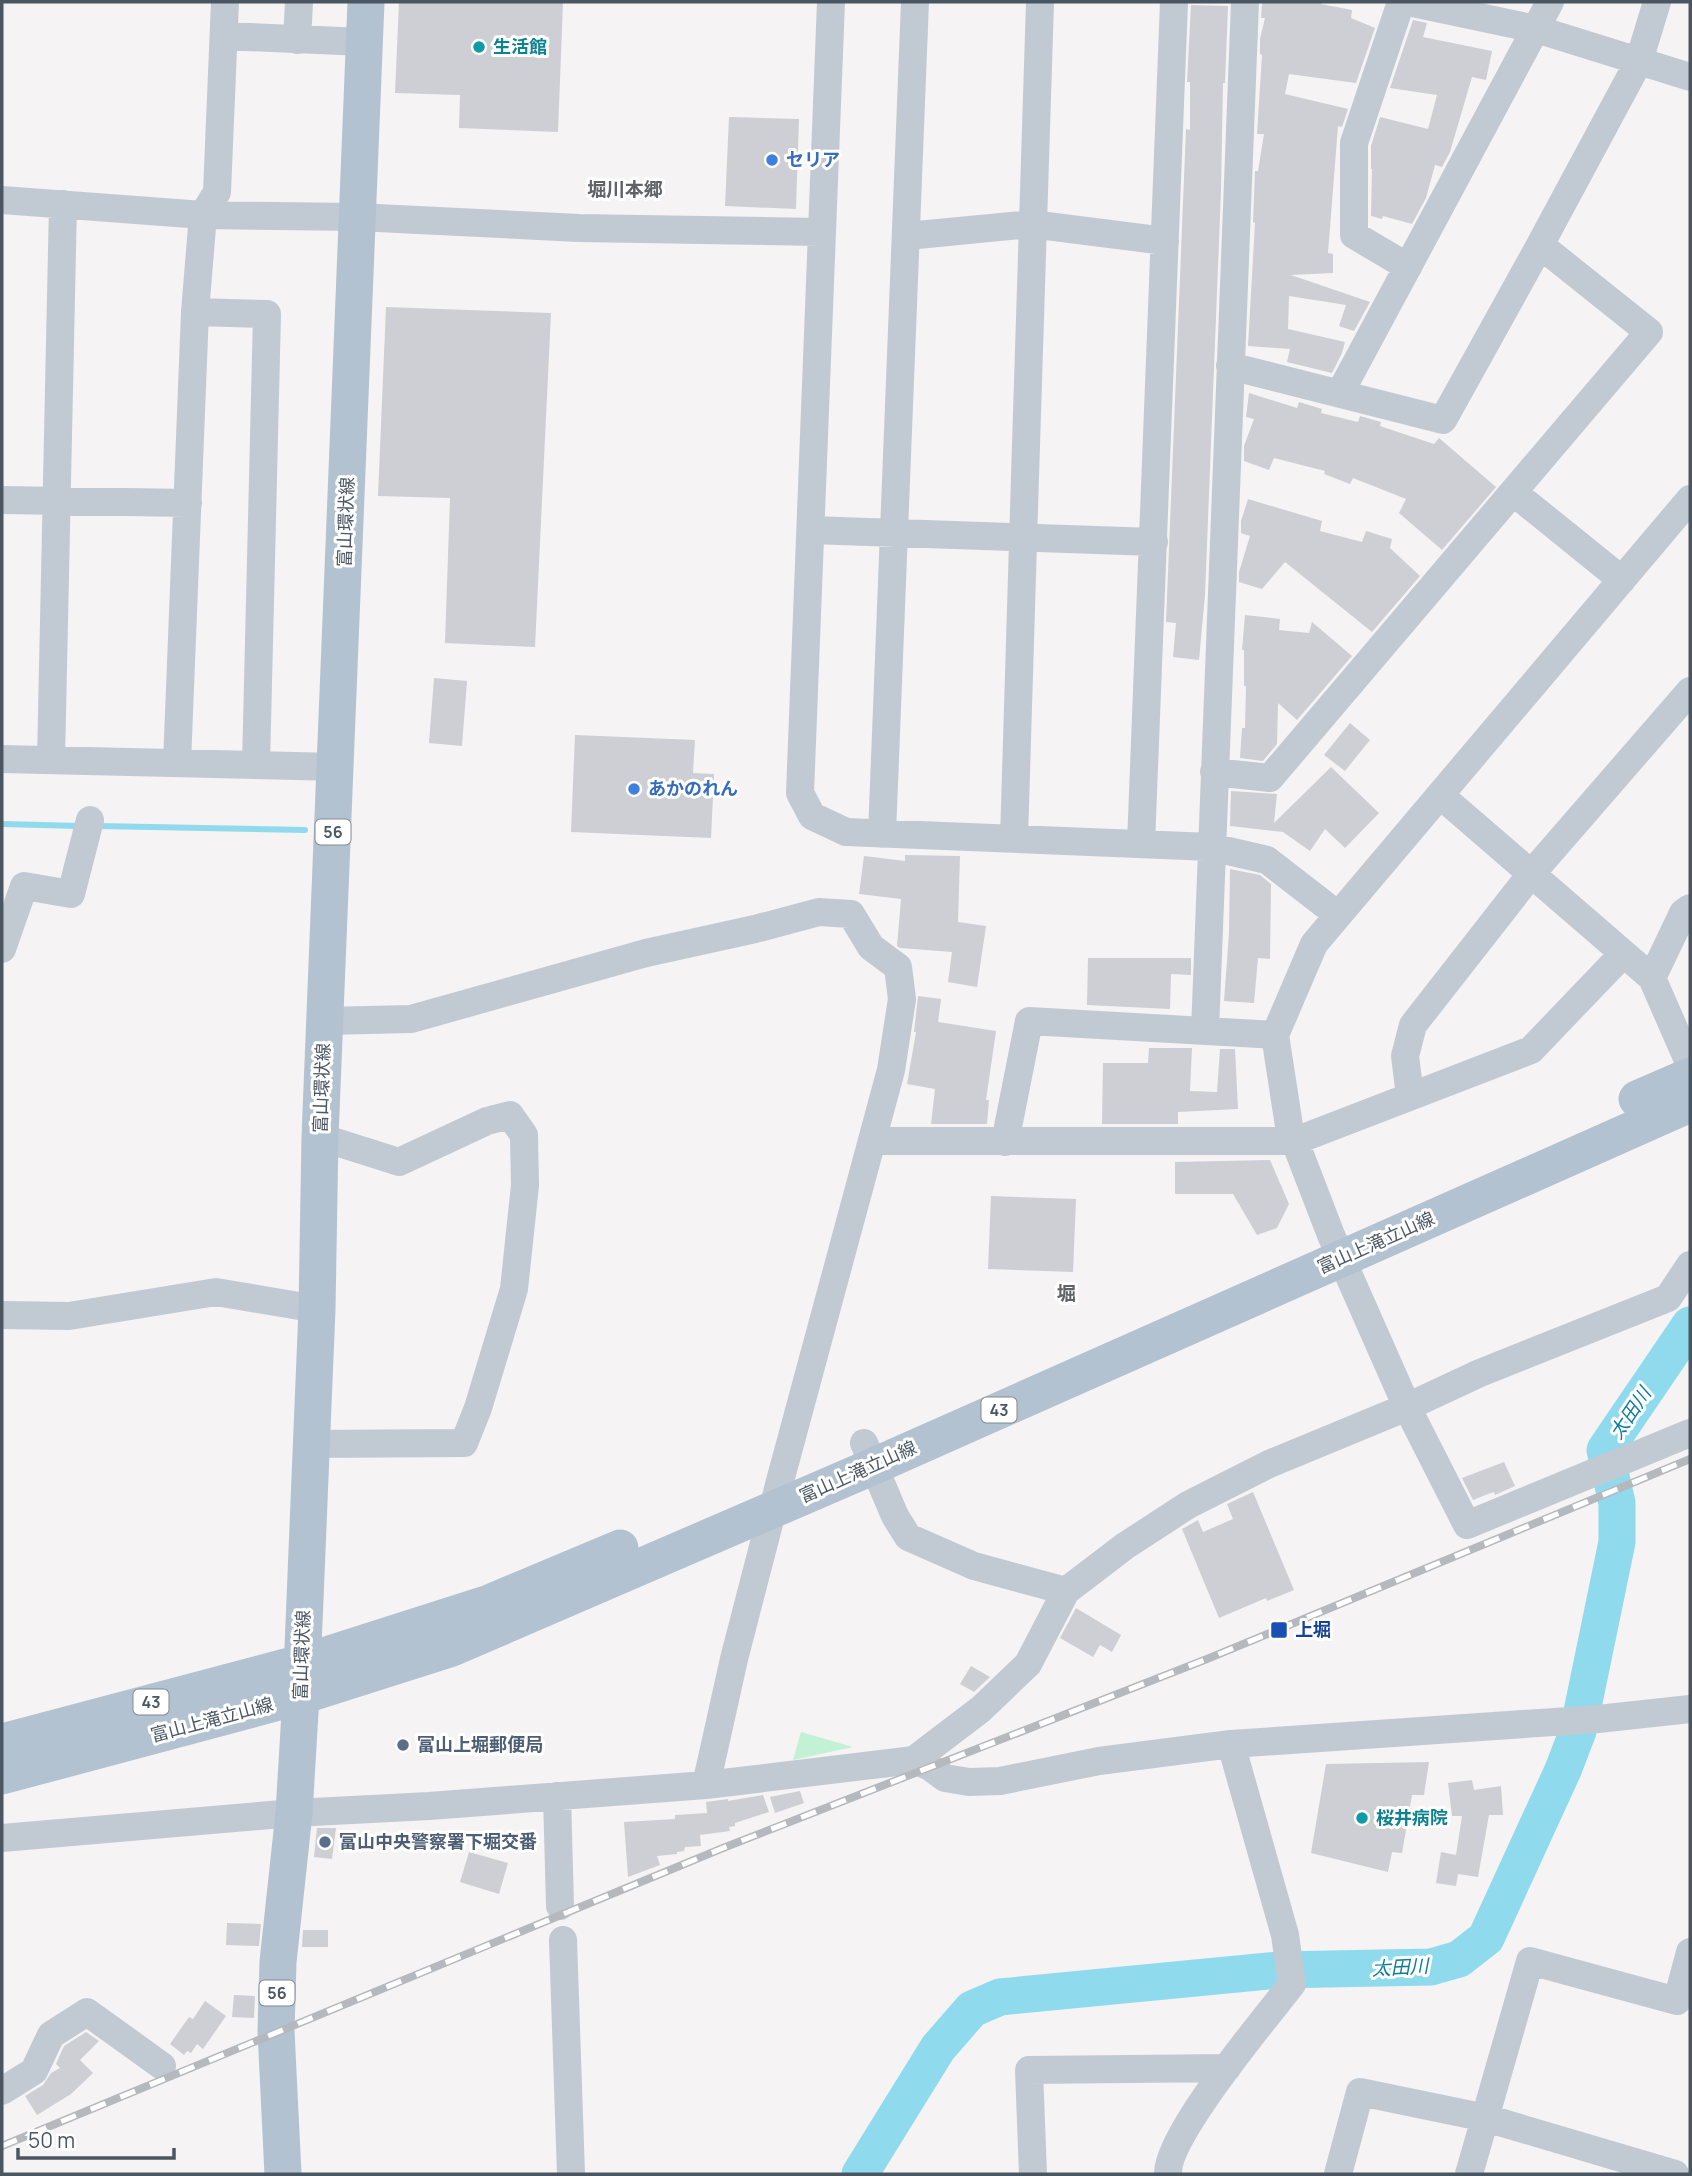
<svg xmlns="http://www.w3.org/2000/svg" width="1692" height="2176" font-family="Manrope,'Noto Sans JP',sans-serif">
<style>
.green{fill:#c3f1d5}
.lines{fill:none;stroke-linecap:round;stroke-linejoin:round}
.stream{stroke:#90daee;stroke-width:6}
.river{stroke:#90daee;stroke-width:37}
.building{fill:#cdcfd5}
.minor{stroke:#c1cad2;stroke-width:28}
.major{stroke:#b3c2d1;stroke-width:37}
.rail-casing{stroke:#b5b8bd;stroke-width:8}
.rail{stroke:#fff;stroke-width:5;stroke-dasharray:16;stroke-linecap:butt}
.culture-dot{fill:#0f9aa8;stroke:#fff;stroke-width:2.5}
.shop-dot{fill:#3f7fe0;stroke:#fff;stroke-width:2.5}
.transit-dot{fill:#1a4fb4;stroke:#fff;stroke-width:2.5}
.service-dot{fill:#5c6f8a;stroke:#fff;stroke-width:2.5}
.labels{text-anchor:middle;stroke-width:6;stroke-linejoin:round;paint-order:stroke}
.shield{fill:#fff;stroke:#808990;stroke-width:2}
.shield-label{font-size:16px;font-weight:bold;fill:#4a5661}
.culture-label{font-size:18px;font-weight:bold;fill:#0d838f;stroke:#fff;text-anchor:start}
.shop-label{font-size:18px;font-weight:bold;fill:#366cbe;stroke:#fff;text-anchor:start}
.street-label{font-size:18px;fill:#4a5661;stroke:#fff}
.transit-label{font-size:18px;font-weight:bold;fill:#164399;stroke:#fff;text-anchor:start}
.service-label{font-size:18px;font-weight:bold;fill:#4e5e75;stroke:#fff;text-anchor:start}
.neighbourhood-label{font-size:19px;font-weight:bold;fill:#5f6368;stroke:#fff}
.water-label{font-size:19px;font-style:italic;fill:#0c7c9b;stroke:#fff}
</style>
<rect width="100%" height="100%" fill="#f5f3f3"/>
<!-- green -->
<path class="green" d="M801,1732L853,1747L793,1760Z"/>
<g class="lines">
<!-- stream -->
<path class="stream" d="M2,824L80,826
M97,826L305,830"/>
<!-- river -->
<path class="river" d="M860,2174L938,2048L972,2009L1000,1997L1279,1970L1431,1967L1459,1959L1486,1938L1563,1770L1578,1731L1617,1542V1503L1605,1450L1690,1325"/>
</g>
<!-- building -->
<path class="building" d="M399,2H563L558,132L459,128L460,95L395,93Z
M1262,2H1321V4L1352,10L1351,18L1375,28L1356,83L1289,74L1285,94L1348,109L1342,127L1338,126L1328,253L1333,254V273L1291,275L1370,302L1354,331L1339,326L1346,305L1289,296L1288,329L1345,342L1342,353L1332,373L1287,362L1290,349L1248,346L1255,223L1253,222L1255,171H1258L1264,134H1257L1262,55L1260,54V39L1265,18H1261Z
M1191,5L1228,6L1225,83H1223L1221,191L1205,595L1199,660L1173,657L1176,623L1166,622L1186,129L1190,130V82H1187Z
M1413,20L1427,23L1423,37L1492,51L1486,80L1472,77L1450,152L1442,167L1435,165L1426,198L1412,224L1383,216L1382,219L1371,216L1372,169H1371V146L1380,117L1428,129L1437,95L1390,88Z
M729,117L799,119L796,209L725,206Z
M386,307L551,313L535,647L445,643L450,498L378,496Z
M1249,393L1297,408L1299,402L1322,409L1321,413L1358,422L1360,416L1381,422L1380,426L1434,444L1439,438L1496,487L1442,550L1399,513L1406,499L1353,478L1350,484L1324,474L1325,471L1274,458L1269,470L1244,461V446L1254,419L1246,417Z
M1248,499L1322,521L1320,531L1362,542L1366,531L1392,539L1390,548L1420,576L1372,632L1285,562L1262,589L1239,582V572L1250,536L1241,533V521Z
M1245,615L1280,619L1279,630L1309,633L1312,622L1352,656L1297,720L1278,703L1277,744L1263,761L1240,758L1242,728H1245L1246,686H1244V650H1242Z
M434,678L467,681L462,746L429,743Z
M1350,723L1370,740L1345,771L1324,755Z
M575,735L695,740L693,773L714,774L711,838L571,832Z
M1331,767L1379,813L1345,848L1325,829L1310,851L1283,832L1230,826L1231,791L1277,794L1274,823Z
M905,855L960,856L958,922L986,926L977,987L948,982L952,952L900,948L897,946L901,899L859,894L864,856L905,861Z
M1230,869L1260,875L1271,884L1270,959L1258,958L1254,1003L1224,1001L1229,933Z
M1088,958H1191V975L1171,974L1170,1009L1087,1005Z
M918,996L941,999L938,1022L996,1031L986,1100H989L987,1124H931L935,1089L907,1084L916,1032H914Z
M1149,1048H1192L1190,1091L1217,1092L1220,1049H1235L1238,1109L1178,1112V1124H1102L1103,1063H1148Z
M1270,1160L1289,1204L1277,1228L1257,1235L1233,1194H1175V1162Z
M991,1196L1076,1199L1073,1272L988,1269Z
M1504,1462L1515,1486L1495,1495L1494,1492L1488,1494L1473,1500L1462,1478Z
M1253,1492L1294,1590L1267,1601L1266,1598L1219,1618L1182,1529L1198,1520L1203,1532L1233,1519L1227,1504Z
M1076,1608L1121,1635L1112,1652L1100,1645L1093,1657L1060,1638Z
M971,1666L990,1677L974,1692L960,1684Z
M1429,1762L1424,1795H1412L1402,1853L1392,1852L1388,1872L1311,1853L1326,1764Z
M1472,1780L1474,1790L1501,1786L1503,1815H1489L1478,1877L1458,1874L1456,1886L1436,1883L1441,1852L1456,1855L1462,1816H1452L1448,1783Z
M800,1791L804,1803L775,1813L770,1797Z
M763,1795L769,1812L735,1823V1826L729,1827L730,1831L700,1835L701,1846L685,1847L684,1851L677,1852V1854L657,1856L660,1865L628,1877L624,1822L675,1819V1815L707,1813L706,1802L728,1799V1801Z
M317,1828H336L332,1859L314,1857Z
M469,1852L508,1863L499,1894L460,1882Z
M227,1923L261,1924L259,1946L226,1945Z
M303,1930H328V1947H302Z
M234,1995L255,1996L254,2018L232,2017Z
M205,2001L226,2016L203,2049L197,2044L191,2053L187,2051L184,2055L170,2044L189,2017L193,2019Z
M86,2032L99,2041L80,2060L93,2073L71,2094L37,2115L25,2096L43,2085L51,2073L60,2068L56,2064L64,2046Z"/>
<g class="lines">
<!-- minor -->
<path class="minor" d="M831,2L800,793L812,816L846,832L1211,847L1267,860L1338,915
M1401,2L1354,143V235L1408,267
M1408,2L1536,29L1690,77
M224,36L364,42
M297,40L299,2
M2,200L203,215L357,217L579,228L822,232
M907,236L1031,224L1165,241
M195,312L267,314L256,765
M1230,366L1443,420L1540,245
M1340,393L1550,2
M1513,492L1622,580
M1690,499L1314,944L1275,1035L1289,1126L1331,1235L1407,1407L1467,1525L1690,1433
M2,500L188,503
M811,530L1154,542
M2,759L336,767
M51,760L63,204
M177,763L195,312L203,215L217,192L225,2
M1214,772L1270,778L1649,332L1540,245L1639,61L1657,2
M1440,795L1652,978
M882,834L915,2
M1014,839C1024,560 1029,281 1040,2
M1141,844L1174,2
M1690,908L1683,913L1652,978L1690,1065
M2,949L24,886L71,894L90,820
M325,1021L411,1019L646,953L755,929L819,912L851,914L871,947L898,967L902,999L891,1070L780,1481L734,1659L706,1785
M1205,1031L1245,2
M1410,1096L1405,1056L1413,1025L1531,874L1690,691
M873,1141H1295L1531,1050L1623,954
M1005,1142L1029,1021L1275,1035
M2,1315L69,1316L216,1292L317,1309
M864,1443L895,1516L908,1537L974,1566L1066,1591
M310,1444L464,1443L478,1408L514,1289L525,1185L524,1135L510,1115L487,1121L399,1162L320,1137
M914,1760L981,1709L1028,1664L1066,1591L1125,1546L1188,1505L1269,1464L1407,1407L1480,1373L1668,1298L1690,1265
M557,1796L560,1906
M2,1838L294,1813L429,1806L706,1785L914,1760L930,1767L945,1778L969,1782L1000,1781L1099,1761L1231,1744L1598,1719L1690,1709
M563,1940L571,2174
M2,2091L34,2071L51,2035L87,2012L162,2066
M1033,2174L1029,2070L1227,2068
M1168,2174C1166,2136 1265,2019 1292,1984L1285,1935L1231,1744
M1338,2174L1360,2092L1486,2118L1675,2174
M1469,2174L1530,1961L1677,2001L1690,1952"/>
<!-- major -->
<path class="major" d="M1637,1099L1690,1076
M2,1742L301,1663L489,1603L620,1548
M2,1776L301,1696L452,1648L874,1466L1690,1104
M283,2174L276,2031L278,1962L294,1813L301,1696L317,1309L320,1137L366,2"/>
<!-- rail casing -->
<g class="rail-casing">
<path id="rail" d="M2,2146L723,1848L1207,1659L1690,1459"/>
</g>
<!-- rail -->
<use href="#rail" class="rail"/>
</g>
<!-- markers -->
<g class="culture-dot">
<circle cx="479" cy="47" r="7"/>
<circle cx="1362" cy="1818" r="7"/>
</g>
<g class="shop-dot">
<circle cx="772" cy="160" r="7"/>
<circle cx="634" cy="789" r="7"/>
</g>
<rect class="transit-dot" x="1270" y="1621" width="18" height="18" rx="3.5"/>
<g class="service-dot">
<circle cx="403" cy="1745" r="7"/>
<circle cx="325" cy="1842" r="7"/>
</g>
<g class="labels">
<!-- shield labels -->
<g class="shield">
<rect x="315.5" y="819.5" width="35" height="25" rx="5"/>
<rect x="981.5" y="1397.5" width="35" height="25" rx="5"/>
<rect x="133.5" y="1689.5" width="35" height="25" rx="5"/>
<rect x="259.5" y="1980.5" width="35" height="25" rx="5"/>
</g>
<g class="shield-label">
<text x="333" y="838">56</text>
<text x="999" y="1416">43</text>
<text x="151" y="1708">43</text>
<text x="277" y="1999">56</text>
</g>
<!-- culture labels -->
<g class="culture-label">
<text x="493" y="53">生活館</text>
<text x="1376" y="1824">桜井病院</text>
</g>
<!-- shop labels -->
<g class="shop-label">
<text x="786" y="166">セリア</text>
<text x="648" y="795">あかのれん</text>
</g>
<!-- street labels -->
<g class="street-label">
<text transform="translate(346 522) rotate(-88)" y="6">富山環状線</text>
<text transform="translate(322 1088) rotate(-88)" y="6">富山環状線</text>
<text transform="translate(1376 1243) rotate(-24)" y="6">富山上滝立山線</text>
<text transform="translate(858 1472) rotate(-24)" y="6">富山上滝立山線</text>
<text transform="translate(302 1655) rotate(-88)" y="6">富山環状線</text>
<text transform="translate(212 1720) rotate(-15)" y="6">富山上滝立山線</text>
</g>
<!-- transit labels -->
<g class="transit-label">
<text x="1295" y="1636">上堀</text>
</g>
<!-- service labels -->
<g class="service-label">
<text x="417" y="1751">富山上堀郵便局</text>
<text x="339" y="1848">富山中央警察署下堀交番</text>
</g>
<!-- neighbourhood labels -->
<g class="neighbourhood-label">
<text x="625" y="196">堀川本郷</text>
<text x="1066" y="1300">堀</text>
</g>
<!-- water labels -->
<g class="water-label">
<text transform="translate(1630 1413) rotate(-56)" y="7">太田川</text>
<text transform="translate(1400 1967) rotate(-3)" y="7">太田川</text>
</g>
</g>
<!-- border -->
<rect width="1692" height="2176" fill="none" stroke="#4a5661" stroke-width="7"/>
<!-- scale -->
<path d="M18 2148v10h156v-10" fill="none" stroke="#4a5661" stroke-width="3.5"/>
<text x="28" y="2148" font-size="21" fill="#4a5661" stroke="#ffffff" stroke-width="5" paint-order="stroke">50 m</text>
</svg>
